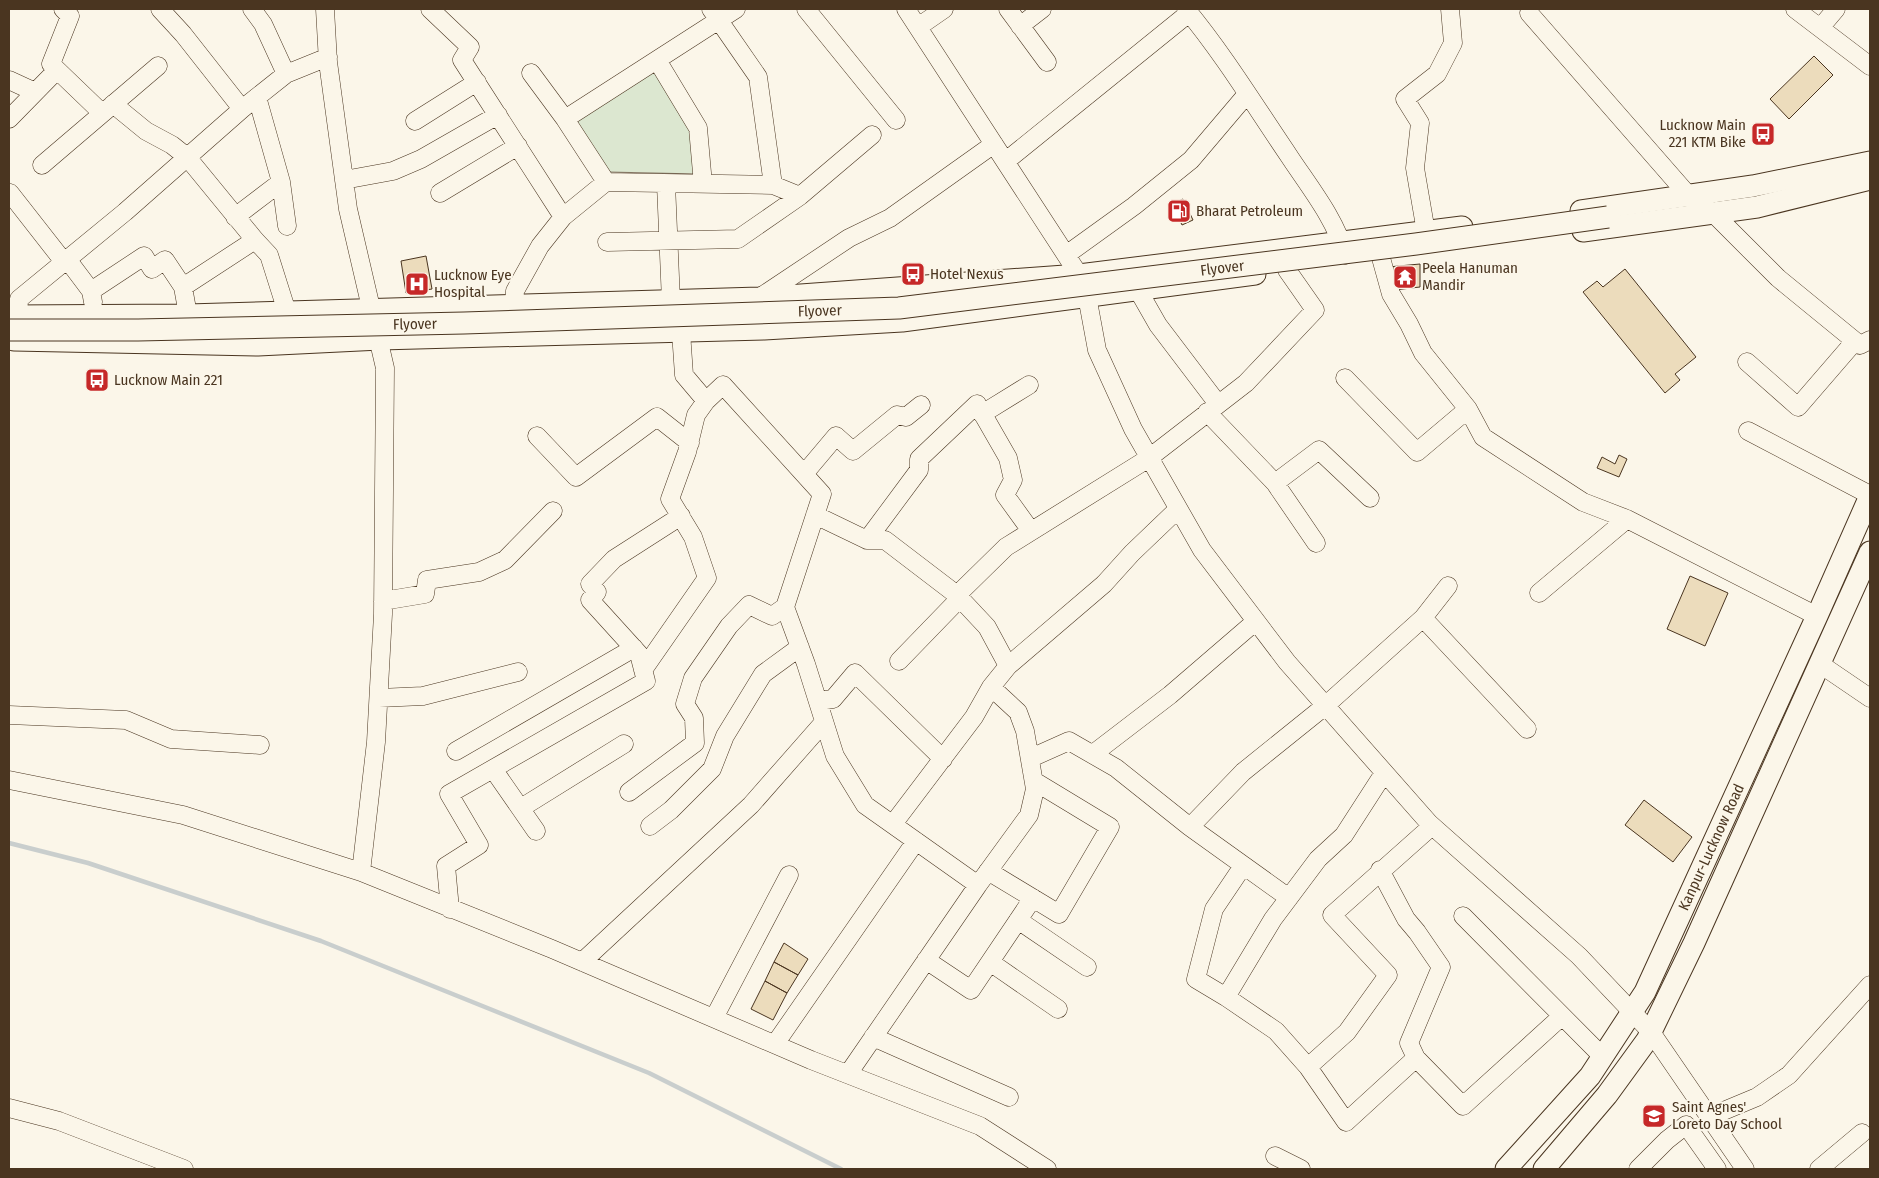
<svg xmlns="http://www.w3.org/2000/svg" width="1879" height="1178" font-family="'Fira Sans Condensed',sans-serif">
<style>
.green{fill:#dce7d0;stroke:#887966}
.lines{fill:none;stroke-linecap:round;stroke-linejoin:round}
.stream{stroke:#c9cecd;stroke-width:4.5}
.building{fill:#ecdcbc;stroke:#4a3520}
.minor-casing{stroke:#4a3520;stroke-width:19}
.major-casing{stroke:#4a3520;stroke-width:23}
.minor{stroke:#fbf6e9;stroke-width:18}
.major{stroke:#fbf6e9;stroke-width:21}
.major-bridge-casing{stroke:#4a3520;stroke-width:23;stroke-linecap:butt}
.major-bridge{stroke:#fbf6e9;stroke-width:21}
.labels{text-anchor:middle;stroke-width:4;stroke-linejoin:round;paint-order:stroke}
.poi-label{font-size:15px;fill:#4a3520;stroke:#fbf6e9;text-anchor:start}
.street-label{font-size:15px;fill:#4a3520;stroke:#fbf6e9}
</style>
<rect width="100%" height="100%" fill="#fbf6e9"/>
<!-- green -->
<path class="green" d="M655,68L693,131L699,174L608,172L573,119Z"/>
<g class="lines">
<!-- stream -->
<path class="stream" d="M9,843L88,863L321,941L649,1073L841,1169"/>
</g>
<!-- building -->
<path class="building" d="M1814,56L1833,75L1789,119L1770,99Z
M1183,199L1193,220L1182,225L1172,204Z
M426,256L432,289L406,293L401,261Z
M1420,264V287L1394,290L1388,267Z
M1625,269L1696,357L1675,374L1680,380L1665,393L1583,292L1597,281L1603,287Z
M1619,455L1627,459L1619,477L1597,468L1602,457L1615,464Z
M1690,576L1728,593L1705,646L1667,629Z
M1644,800L1692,837L1673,862L1625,825Z
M784,943L808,959L798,975L774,962Z
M774,962L798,975L787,993L765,981Z
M765,981L787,993L773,1020L751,1009Z"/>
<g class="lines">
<!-- minor casing -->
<g class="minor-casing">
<path id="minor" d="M63,9L70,16L51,64L102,113
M160,9L183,34L242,109
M252,9L263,24L286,74
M325,9L328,62L348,209L385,368L383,614L376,742L361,872L552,949L811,1060L980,1126L1047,1169
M430,9L470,47L462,60L563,217
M711,9L758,77L773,185
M806,9L896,120
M906,9L1079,275L1087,296L1097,350L1133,429L1202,550L1287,662L1429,823L1579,956L1651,1032L1745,1169
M1008,9L1047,62
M1186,9C1224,55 1255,106 1289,156C1308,185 1337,221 1345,255
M1795,9L1870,66
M1529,13L1688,195L1713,213L1778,278L1855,341L1860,345L1870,340
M1020,26L1042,9
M918,27L944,9
M1820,28L1836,9
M657,60L698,128L703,184
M531,73L565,119L606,182L773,185L800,196L872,135
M9,80L35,92
M257,97L281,182L287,226
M113,104L146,131L172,145L187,157L255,240L269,255L287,312
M9,119L57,70
M565,119L736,9
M415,121L477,82
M1006,161L1189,13
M42,165L158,66
M344,180L393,171L421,159L498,115
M666,184L671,301L675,322L681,332L684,375L706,401L723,385L822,494L785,607L806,664L835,756L865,805L978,885
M10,193L64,262
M440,193L518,146
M235,217L281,182
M1426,232L1415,168L1420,123L1405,99L1437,74L1453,43L1450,9
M607,242L738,239L800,196
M1066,255L1134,206L1191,160L1247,94
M1381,258L1391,294L1409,324L1423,353L1468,409L1483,437L1583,502L1627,519L1817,616
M67,259L91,291L93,302
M183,287L255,240
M1138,290L1158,325L1218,404
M91,291L144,256L152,269L165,260L183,287L188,315V327
M759,298L849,238L890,218L994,144
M514,305L515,291L540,246L563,217L606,182
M18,316L19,299L125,212L242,109L286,74L328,57
M1747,362L1798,407L1855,341
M1345,378L1417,452L1468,409
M1207,412L1275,483L1316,543
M982,414L1029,385
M1748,431L1870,495
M537,436L576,477L657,417L690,443
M804,474L836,436L853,451L897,415L906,417L921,405
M1275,483L1319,450L1370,498
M815,515L867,540H885L957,595L987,627L1008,666
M867,540L919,470V459L977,404L1008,458L1013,480L1005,495L1031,531
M1539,593L1627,519
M957,595L1006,547L1149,458L1246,383L1315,310L1287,270
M383,601L425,594L427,580L479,572L505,560L553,511
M1423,618L1527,729
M899,661L960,598
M1820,664L1870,698
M643,670L707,578L693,537L670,499L687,452L696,415L706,401
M379,698L423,696L518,672
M818,701L833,699L855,673L943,759
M9,715L126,720L171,739L260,745
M456,751L634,648
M1093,754L1170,695L1256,621
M1031,758L1069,741L1116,768L1190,827L1243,772L1325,706L1423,618L1448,586
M493,769L536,831
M9,780L183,815L361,872
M629,792L695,743L694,718L685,704L693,678L729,626L749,605L772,616L785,607
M521,808L624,744
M893,824L974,717L991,687L1008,666L1104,584L1132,553L1178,509
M650,826L671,810L712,769L725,736L763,674L800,647
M1190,827L1289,898
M1243,866L1214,909L1196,979L1226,997L1276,1031L1308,1067L1346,1122L1416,1058L1463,1106L1561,1017
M1380,870L1406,919L1417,932L1441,967L1409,1043L1416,1058
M988,871L1059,914L1110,827L1034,781
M450,909L446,866L479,845L449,794L646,681L639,654L590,600L597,592L590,584L614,559L681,516
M1463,916L1603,1057
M1018,920L1087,967
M926,960L971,990L1033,898
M582,962L751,805L824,722
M990,962L1058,1009
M1226,997L1273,919L1318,859L1344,835L1384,773
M714,1018L789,875
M873,1037L1009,1097
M775,1044L916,841
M1308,1067L1347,1032L1388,975L1332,915L1432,826
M848,1074L978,885L1029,815L1035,789L1025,731L1018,712L991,687
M9,1108L59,1121L184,1169
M1709,1117L1757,1097L1789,1075L1870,985
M1275,1156L1301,1169
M1638,1169L1667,1140L1686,1125L1717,1169
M1819,1169L1862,1133"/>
</g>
<!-- major casing -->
<g class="major-casing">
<g id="major">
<path d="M1581,211L1753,186L1870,162"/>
<path d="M1583,231L1757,207L1870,179"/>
<path d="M9,316L188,315L759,298L1079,275L1462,227"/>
<path d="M14,340L258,345L380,339L764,329L902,321L1255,274"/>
<path id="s1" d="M1506,1169L1590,1076L1645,992L1817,616L1870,496"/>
<path d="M1544,1169L1607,1095L1647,1040L1694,943L1870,552"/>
</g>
</g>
<!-- minor -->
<use href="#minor" class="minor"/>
<!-- major -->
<use href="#major" class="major"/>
<!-- major-bridge casing -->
<g class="major-bridge-casing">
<g id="major-bridge">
<path id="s2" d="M9,330H138L464,323L899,308L1416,244L1608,217"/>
</g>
</g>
<!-- major-bridge -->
<use href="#major-bridge" class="major-bridge"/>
</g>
<!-- icons -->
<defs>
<g id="bus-square" transform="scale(1.25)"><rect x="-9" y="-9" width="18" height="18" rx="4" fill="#c62828" stroke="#fbf6e9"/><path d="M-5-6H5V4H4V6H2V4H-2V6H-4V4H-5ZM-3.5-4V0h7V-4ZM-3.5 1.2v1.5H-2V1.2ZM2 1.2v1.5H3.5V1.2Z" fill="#fff"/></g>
<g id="fuel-square" transform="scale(1.25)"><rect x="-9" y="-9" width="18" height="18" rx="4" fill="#c62828" stroke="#fbf6e9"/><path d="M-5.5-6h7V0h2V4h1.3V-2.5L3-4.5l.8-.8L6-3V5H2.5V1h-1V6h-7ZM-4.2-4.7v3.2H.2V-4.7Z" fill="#fff"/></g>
<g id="temple-square" transform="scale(1.25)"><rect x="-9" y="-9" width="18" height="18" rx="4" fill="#c62828" stroke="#fbf6e9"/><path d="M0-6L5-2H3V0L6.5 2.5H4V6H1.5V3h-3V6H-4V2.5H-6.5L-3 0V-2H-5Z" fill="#fff"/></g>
<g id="hospital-square" transform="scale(1.25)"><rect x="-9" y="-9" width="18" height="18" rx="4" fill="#c62828" stroke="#fbf6e9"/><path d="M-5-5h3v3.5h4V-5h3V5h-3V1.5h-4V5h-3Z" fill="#fff"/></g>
<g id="school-square" transform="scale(1.25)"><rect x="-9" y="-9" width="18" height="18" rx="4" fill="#c62828" stroke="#fbf6e9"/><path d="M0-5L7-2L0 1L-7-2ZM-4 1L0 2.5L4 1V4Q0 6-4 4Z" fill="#fff"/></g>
</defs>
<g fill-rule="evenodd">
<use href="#bus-square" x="1763" y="134"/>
<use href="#fuel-square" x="1179" y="211"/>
<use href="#bus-square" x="913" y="274"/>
<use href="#temple-square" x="1405" y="277"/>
<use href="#hospital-square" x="417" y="284"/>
<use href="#bus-square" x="97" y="380"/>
<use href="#school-square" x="1654" y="1116"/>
</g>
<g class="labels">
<!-- poi labels -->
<g class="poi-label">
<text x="1746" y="130" text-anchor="end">Lucknow Main<tspan x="1746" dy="17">221 KTM Bike</tspan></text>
<text x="1196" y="216">Bharat Petroleum</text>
<text x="1422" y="273">Peela Hanuman<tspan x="1422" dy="17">Mandir</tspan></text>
<text x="930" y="279">Hotel Nexus</text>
<text x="434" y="280">Lucknow Eye<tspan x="434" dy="17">Hospital</tspan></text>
<text x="114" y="385">Lucknow Main 221</text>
<text x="1672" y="1112">Saint Agnes'<tspan x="1672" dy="17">Loreto Day School</tspan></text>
</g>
<!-- street labels -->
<g class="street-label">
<text dy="5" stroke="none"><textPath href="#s2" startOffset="1216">Flyover</textPath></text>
<text dy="5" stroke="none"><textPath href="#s2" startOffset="811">Flyover</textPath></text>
<text dy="5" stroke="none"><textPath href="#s2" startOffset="406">Flyover</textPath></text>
<text dy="5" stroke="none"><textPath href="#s1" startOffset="385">Kanpur-Lucknow Road</textPath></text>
</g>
</g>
<!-- border -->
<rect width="1879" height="1178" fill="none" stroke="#4a3520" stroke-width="20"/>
</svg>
